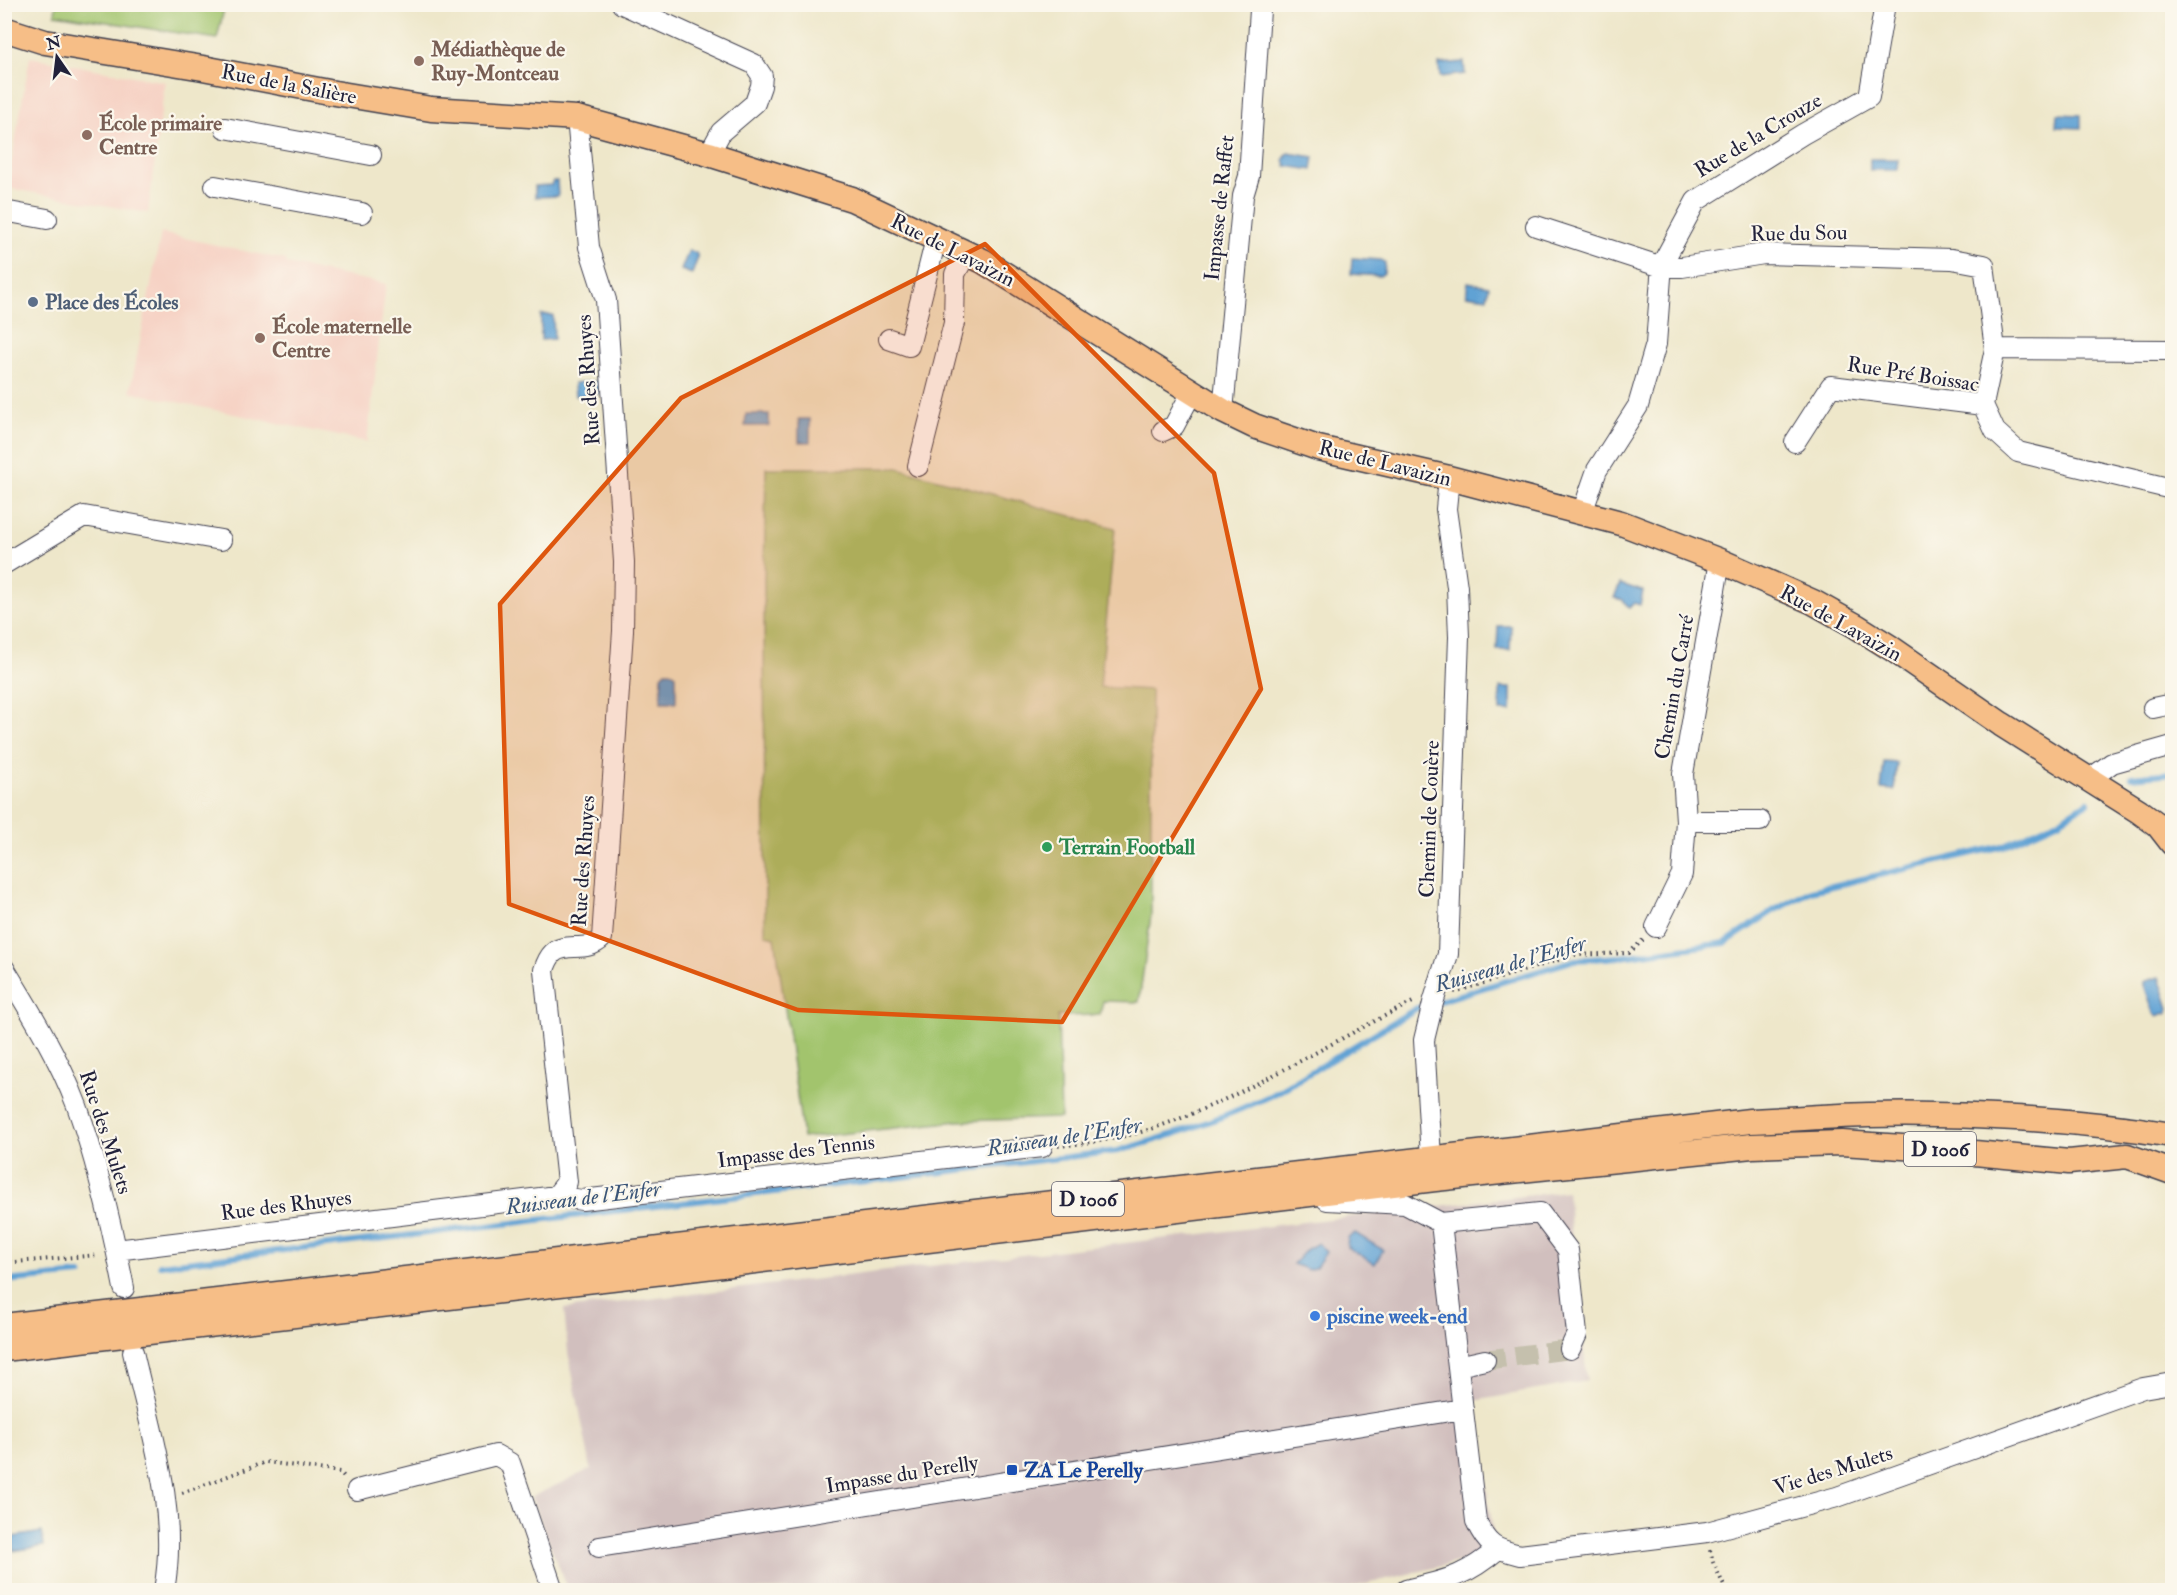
<svg xmlns="http://www.w3.org/2000/svg" width="2177" height="1595" font-family="'IM FELL Double Pica',serif">
<style>
.built{fill:#f6d2c4}
.industrial{fill:#d1bfbe}
.green{fill:#a2c46d;stroke:#627354;stroke-width:1.5}
.water{fill:#60a2d4;stroke:#416288;stroke-width:1.5}
.lines{fill:none;stroke-linecap:round;stroke-linejoin:round}
.stream{stroke:#60a2d4;stroke-width:6}
.minor-tunnel{stroke:#c5c0ad;stroke-width:20;stroke-dasharray:20 10;stroke-linecap:butt}
.minor-casing{stroke:#414050;stroke-width:22}
.major-casing{stroke:#414050;stroke-width:27}
.path{stroke:#414050;stroke-width:4;stroke-dasharray:1.5 4.5;stroke-linecap:butt}
.minor{stroke:#fff;stroke-width:20}
.major{stroke:#f6be87;stroke-width:24}
.marked{fill:#de560e;fill-opacity:0.2;stroke:#de560e;stroke-width:4.5;stroke-linejoin:round}
.education-dot{fill:#8d6e63;stroke:#fbf7ec;stroke-width:2}
.service-dot{fill:#5c6f8a;stroke:#fbf7ec;stroke-width:2}
.leisure-dot{fill:#2e9e5b;stroke:#fbf7ec;stroke-width:2}
.shop-dot{fill:#3f7fe0;stroke:#fbf7ec;stroke-width:2}
.transit-dot{fill:#1a4fb4;stroke:#fbf7ec;stroke-width:2}
.labels{text-anchor:middle;stroke-width:4.5;stroke-linejoin:round;paint-order:stroke}
.shield{fill:#fbf7ec;stroke:#636270;stroke-width:1.5}
.shield-label{font-size:20px;font-weight:bold;fill:#22223b}
.education-label{font-size:21px;font-weight:bold;fill:#785e54;stroke:#fbf7ec;text-anchor:start}
.street-label{font-size:21px;fill:#22223b;stroke:#fbf7ec}
.service-label{font-size:21px;font-weight:bold;fill:#4e5e75;stroke:#fbf7ec;text-anchor:start}
.leisure-label{font-size:21px;font-weight:bold;fill:#27864d;stroke:#fbf7ec;text-anchor:start}
.shop-label{font-size:21px;font-weight:bold;fill:#366cbe;stroke:#fbf7ec;text-anchor:start}
.transit-label{font-size:21px;font-weight:bold;fill:#164399;stroke:#fbf7ec;text-anchor:start}
.water-label{font-size:22px;font-style:italic;fill:#3b5578;stroke:#fbf7ec}
</style>
<rect width="100%" height="100%" fill="#fbf7ec"/>
<filter id="ink" filterUnits="userSpaceOnUse"><feTurbulence type="fractalNoise" baseFrequency=".0167" numOctaves="2"/><feDisplacementMap in="SourceGraphic" scale="12" xChannelSelector="R" yChannelSelector="G"/><feConvolveMatrix kernelMatrix="1 2 1 2 8 2 1 2 1" color-interpolation-filters="sRGB"/></filter>
<filter id="wash" filterUnits="userSpaceOnUse"><feTurbulence type="fractalNoise" baseFrequency=".008" numOctaves="4" result="noise"/><feDisplacementMap in="SourceGraphic" scale="24" xChannelSelector="R" yChannelSelector="G"/><feGaussianBlur stdDeviation="1.35" result="paint"/><feColorMatrix in="noise" values="0 0 0 0 0 0 0 0 0 0 0 0 0 0 0 0 0 1.4 0 .05"/><feComposite in="paint" operator="in"/></filter>
<g filter="url(#wash)">
<rect width="100%" height="100%" fill="#eee7ca"/>
<!-- built -->
<path class="built" d="M30,57L165,82L148,213L7,188Z
M161,233L286,260V264L386,284L367,442L130,392Z"/>
<!-- industrial -->
<path class="industrial" d="M1567,1191L1587,1381L1474,1401L1496,1553L1341,1590H568L531,1497L591,1469L568,1352L564,1309Z"/>
<!-- green -->
<path class="green" d="M56,5V4L225,5L217,39L55,14Z
M766,468H898L1115,528L1100,687L1151,690V915L1139,1002L1103,1001L1100,1015L1058,1016L1061,1118L959,1121L803,1138L775,937L765,935L764,580Z"/>
<!-- water -->
<path class="water" d="M1464,62L1465,74L1440,77L1439,64Z
M2057,114L2081,115V128L2056,127Z
M1288,153L1314,157L1312,170L1286,166L1284,159Z
M1870,159H1898L1897,170H1870Z
M553,181H557L558,196L535,197V186L551,185Z
M689,250L696,253L698,257L692,274L681,270Z
M1352,258L1381,260L1385,263L1384,273L1380,276L1351,274Z
M1468,282L1489,286L1487,298L1466,295Z
M541,315H553L554,339L541,340Z
M598,381L599,394L575,396L574,383Z
M746,414H769V426H745Z
M799,419H810V442H799Z
M1620,584L1643,591L1640,605L1634,603L1629,608L1623,600L1614,598Z
M1498,626H1511L1510,650H1497Z
M666,671H670L676,675V702H661L662,675Z
M1500,688H1511V711H1500Z
M1884,762L1897,763L1894,790L1881,789Z
M2159,977L2169,1008L2168,1012L2158,1016L2154,1013L2143,982Z
M1355,1233L1383,1250L1375,1264L1347,1247L1348,1238Z
M1318,1243L1326,1252L1316,1267L1309,1270L1293,1264L1307,1249Z
M42,1532L44,1546L14,1551L12,1537Z"/>
<g class="lines">
<!-- stream -->
<path class="stream" d="M2132,777L2172,773
M160,1265L1118,1151C1172,1136 1227,1117 1278,1092L1417,1008L1575,960L1621,957L1725,943L1773,911L1811,891L2003,846L2059,821L2088,802
M4,1281L81,1274"/>
</g>
</g>
<g filter="url(#ink)">
<g class="lines">
<!-- minor-tunnel -->
<path class="minor-tunnel" d="M1485,1360L1570,1349"/>
<!-- minor casing -->
<g class="minor-casing">
<path id="minor" d="M622,4L754,64L762,76L761,86L755,103L721,132L709,154
M225,128L371,155
M215,186L362,213
M4,211L47,219
M1536,226L1662,267H1682L1764,254L1952,259L1984,265L1995,349
M889,339L909,346L936,239
M1983,405L1995,349L2172,350
M1223,411L1243,196L1249,176L1260,10
M1163,431L1174,426L1192,392
M1795,442L1831,386L1983,405L1995,431L2018,452L2172,489
M918,466L954,323L955,274L966,254
M1582,513L1597,470L1638,406L1656,344L1662,264L1696,201L1803,134L1869,97L1885,4
M4,564L84,516L221,540
M2153,708L2172,704
M2090,779L2112,763L2172,746
M1686,821H1760
M1656,927L1682,874L1686,821L1683,774L1720,561
M4,968C31,1012 59,1058 77,1106C98,1165 112,1227 124,1288
M1431,1158L1424,1040L1433,1003L1448,954L1459,637L1457,587L1446,509L1449,478
M556,1196L582,1200L1042,1147
M1327,1200L1405,1204L1441,1223L1476,1521C1487,1546 1495,1549 1520,1555L1707,1532L1837,1497L2143,1388L2172,1383
M1441,1223L1540,1213L1568,1250L1577,1334L1570,1349
M116,1250L556,1196L567,1182L544,970C546,964 549,957 553,953C566,941 586,954 602,938L623,631L624,562L606,300L589,247L577,118
M133,1352C150,1428 179,1511 164,1590
M1458,1366L1485,1360
M357,1490L496,1455L510,1463L553,1590
M599,1547L1463,1409
M1406,1590C1446,1580 1465,1577 1498,1549"/>
</g>
<!-- major casing -->
<g class="major-casing">
<path id="major" d="M4,29L45,42L203,68L329,92L431,109L577,118L709,154L852,199L983,261L1223,411L1254,426L1318,448L1449,478L1621,523L1720,561L1813,602L1856,626L1891,648L2001,724L2139,811L2158,825L2172,843
M4,1326L1750,1121C1790,1119 1829,1116 1868,1115C1966,1113 2076,1119 2172,1135
M4,1349L672,1271L1435,1179L1752,1146L1842,1143L1933,1149L2069,1162L2127,1156L2172,1172"/>
</g>
<!-- path -->
<path class="path" d="M1454,992L1575,955L1629,953L1643,940
M1058,1146C1090,1143 1125,1138 1157,1127C1247,1096 1329,1042 1415,1001
M4,1263L98,1255
M182,1493L266,1462L340,1472L346,1479
M1710,1550L1713,1562L1726,1590"/>
<!-- minor -->
<use href="#minor" class="minor"/>
<!-- major -->
<use href="#major" class="major"/>
</g>
</g>
<!-- marked area -->
<path class="marked" d="M985,244L1214,473L1261,689L1062,1022L798,1010L509,904L500,604L681,398Z"/>
<!-- markers -->
<g class="education-dot">
<circle cx="419" cy="61" r="6"/>
<circle cx="87" cy="135" r="6"/>
<circle cx="260" cy="338" r="6"/>
</g>
<circle class="service-dot" cx="33" cy="302" r="6"/>
<circle class="leisure-dot" cx="1047" cy="847" r="6"/>
<circle class="shop-dot" cx="1315" cy="1316" r="6"/>
<rect class="transit-dot" x="1006" y="1464" width="12" height="12" rx="3"/>
<g class="labels">
<!-- shield labels -->
<g class="shield">
<rect x="1904" y="1132" width="72" height="34" rx="4.5"/>
<rect x="1052" y="1182" width="72" height="34" rx="4.5"/>
</g>
<g class="shield-label">
<text x="1940" y="1156">D 1006</text>
<text x="1088" y="1206">D 1006</text>
</g>
<!-- education labels -->
<g class="education-label">
<text x="431" y="56">Médiathèque de<tspan x="431" dy="24">Ruy-Montceau</tspan></text>
<text x="99" y="130">École primaire<tspan x="99" dy="24">Centre</tspan></text>
<text x="272" y="333">École maternelle<tspan x="272" dy="24">Centre</tspan></text>
</g>
<!-- street labels -->
<g class="street-label">
<text transform="translate(289 84) rotate(11)" y="7">Rue de la Salière</text>
<text transform="translate(1758 135) rotate(-31)" y="7">Rue de la Crouze</text>
<text transform="translate(1219 208) rotate(-84)" y="7">Impasse de Raffet</text>
<text transform="translate(1799 233) rotate(-1)" y="7">Rue du Sou</text>
<text transform="translate(953 250) rotate(27)" y="7">Rue de Lavaizin</text>
<text transform="translate(1913 374) rotate(9)" y="7">Rue Pré Boissac</text>
<text transform="translate(588 380) rotate(-94)" y="7">Rue des Rhuyes</text>
<text transform="translate(1385 463) rotate(14)" y="7">Rue de Lavaizin</text>
<text transform="translate(1841 623) rotate(29)" y="7">Rue de Lavaizin</text>
<text transform="translate(1674 687) rotate(-80)" y="7">Chemin du Carré</text>
<text transform="translate(1429 819) rotate(-88)" y="7">Chemin de Couère</text>
<text transform="translate(583 861) rotate(-86)" y="7">Rue des Rhuyes</text>
<text transform="translate(106 1132) rotate(72)" y="7">Rue des Mulets</text>
<text transform="translate(796 1151) rotate(-7)" y="7">Impasse des Tennis</text>
<text transform="translate(286 1205) rotate(-7)" y="7">Rue des Rhuyes</text>
<text transform="translate(1833 1470) rotate(-17)" y="7">Vie des Mulets</text>
<text transform="translate(902 1474) rotate(-9)" y="7">Impasse du Perelly</text>
</g>
<!-- service labels -->
<g class="service-label">
<text x="45" y="309">Place des Écoles</text>
</g>
<!-- leisure labels -->
<g class="leisure-label">
<text x="1059" y="854">Terrain Football</text>
</g>
<!-- shop labels -->
<g class="shop-label">
<text x="1327" y="1323">piscine week-end</text>
</g>
<!-- transit labels -->
<g class="transit-label">
<text x="1024" y="1477">ZA Le Perelly</text>
</g>
<!-- water labels -->
<g class="water-label">
<text transform="translate(1510 963) rotate(-16)" y="8">Ruisseau de l'Enfer</text>
<text transform="translate(1064 1136) rotate(-9)" y="8">Ruisseau de l'Enfer</text>
<text transform="translate(583 1197) rotate(-7)" y="8">Ruisseau de l'Enfer</text>
</g>
</g>
<!-- margin -->
<rect width="2177" height="1595" fill="none" stroke="#fbf7ec" stroke-width="24"/>
<!-- north arrow -->
<g transform="translate(57 57) rotate(346)" stroke="#fbf7ec" stroke-width="4.5" paint-order="stroke">
<path d="M0-4.5L10 22L0 15L-10 22Z" fill="#22223b"/>
<text y="-9" font-size="16" font-weight="bold" text-anchor="middle" fill="#22223b">N</text>
</g>
</svg>
